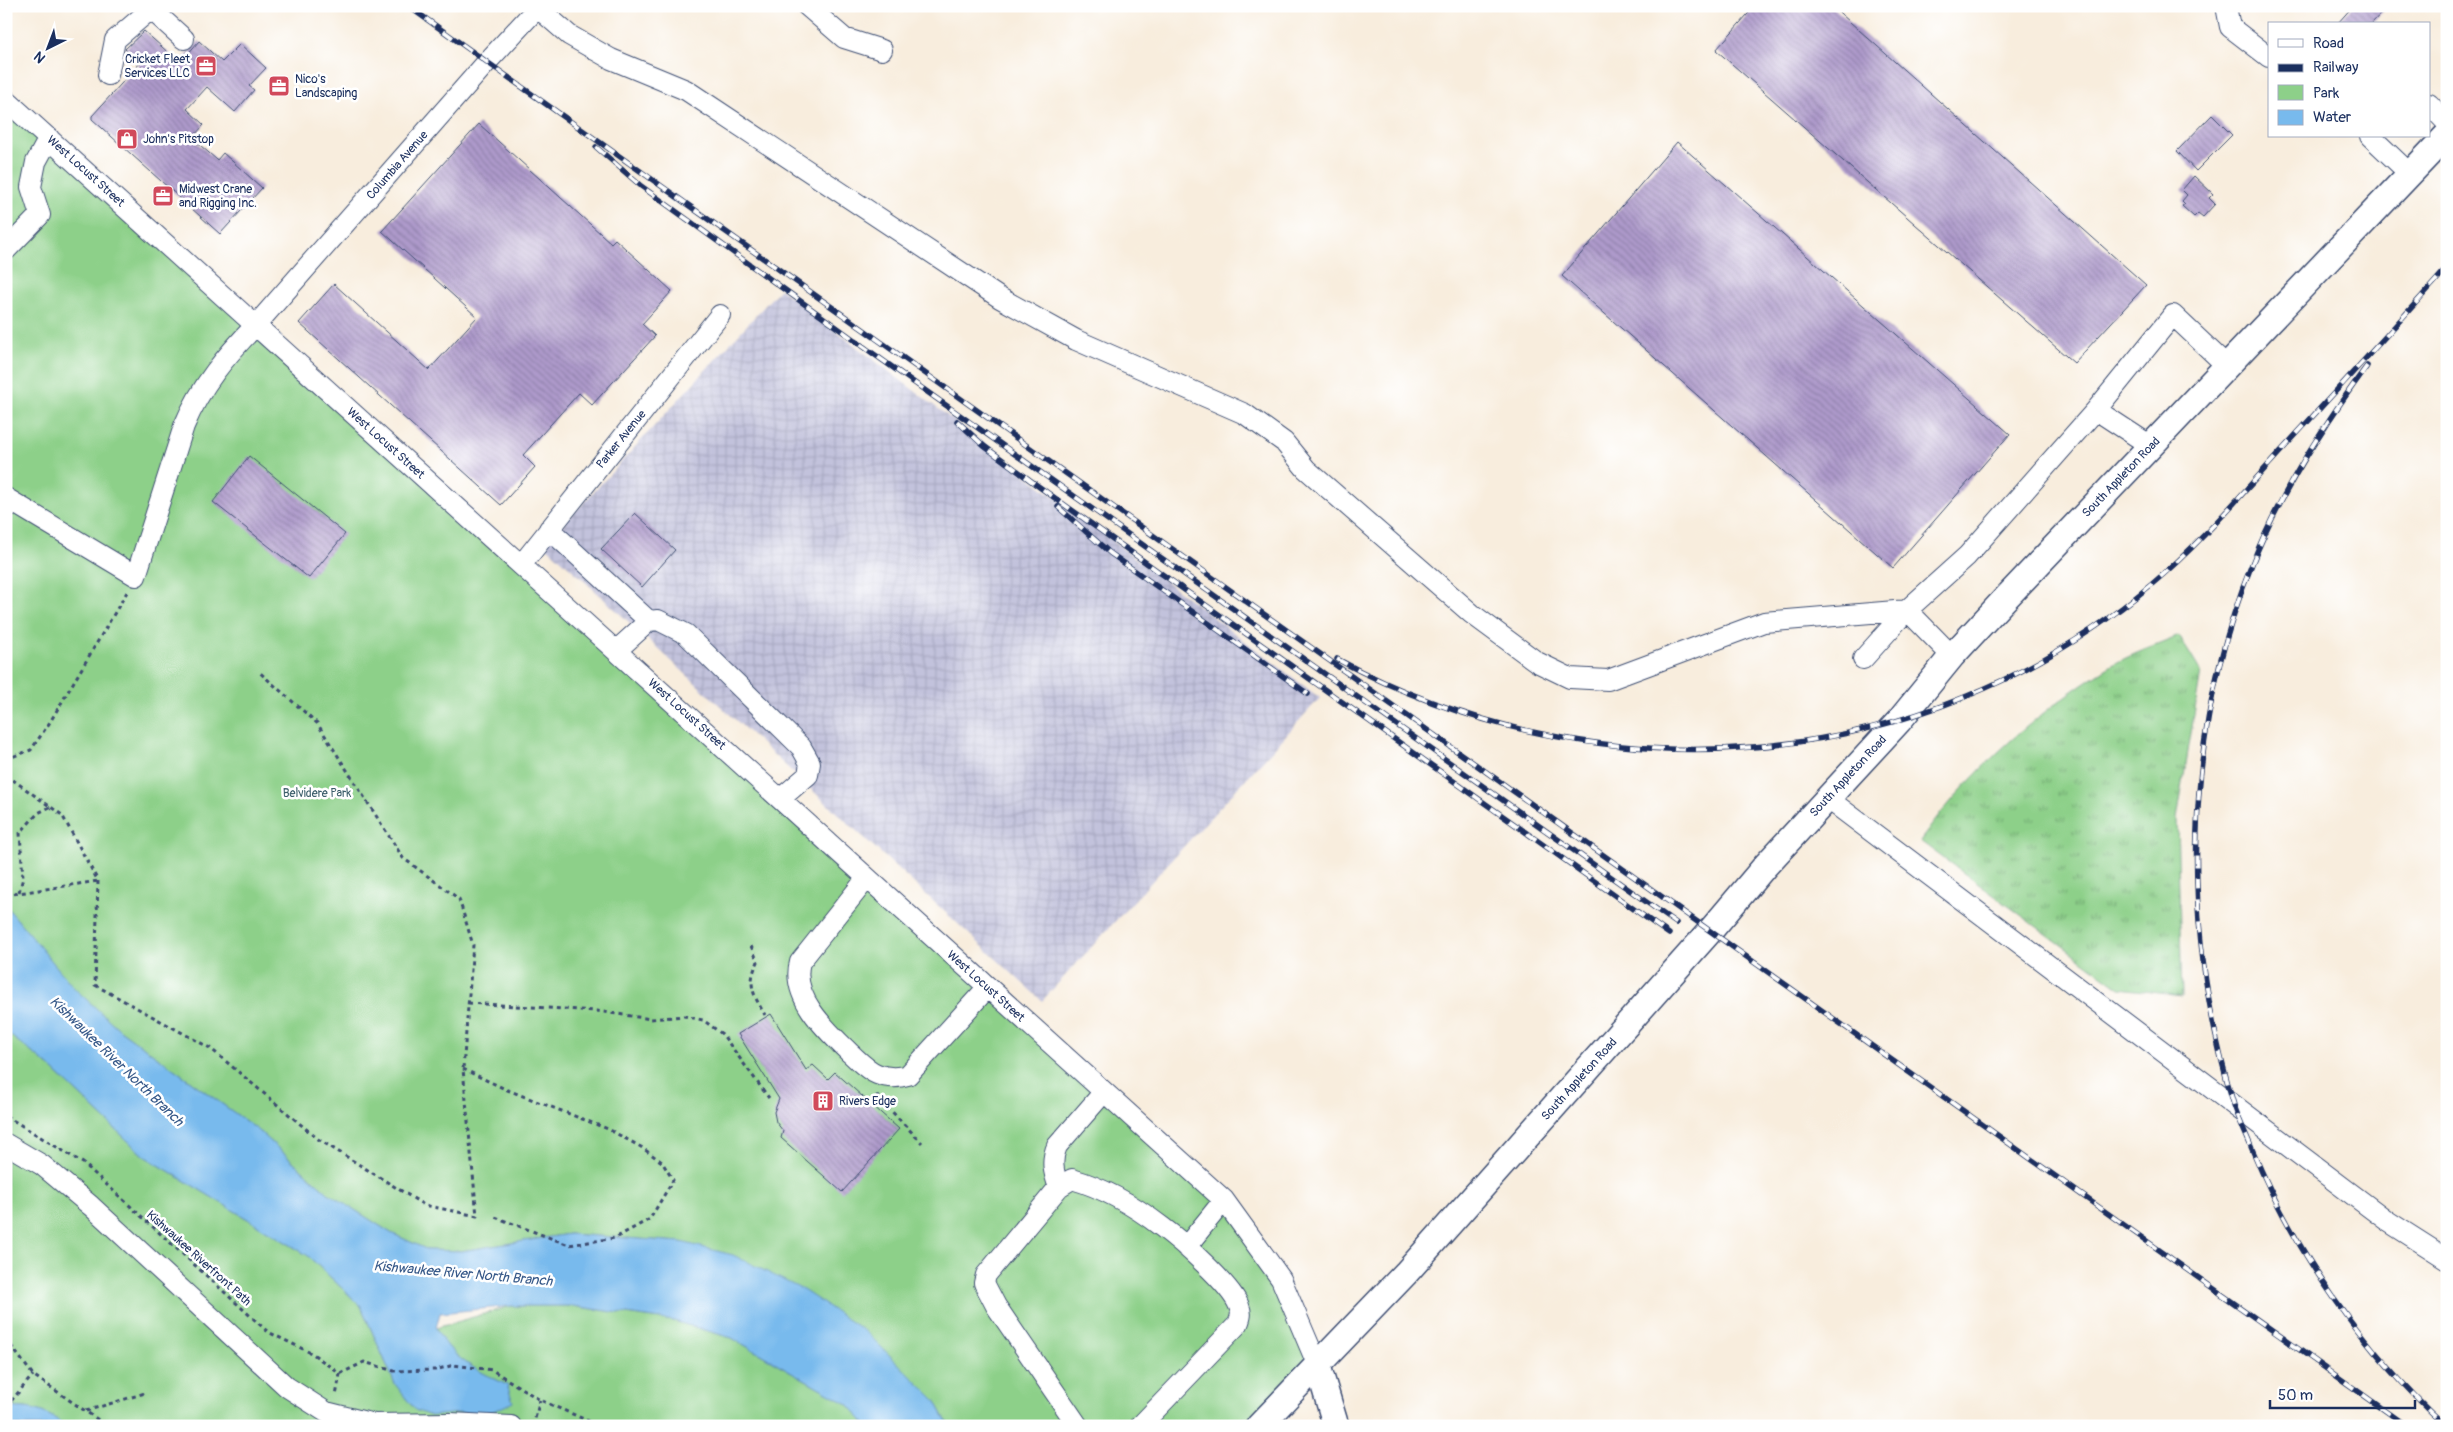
<svg xmlns="http://www.w3.org/2000/svg" width="2453" height="1432" font-family="Pangolin,sans-serif">
<style>
.industrial{fill:url(#industrial-grid)}
.grass{fill:url(#grass-tufts);stroke:#548074}
.park{fill:#8dd089;stroke:#548074}
.water{fill:#78baed;stroke:#4a74a6}
.building{fill:url(#building-back-hatch)}
.lines{fill:none;stroke-linecap:round;stroke-linejoin:round}
.minor-casing{stroke:#3c4c71;stroke-width:22}
.major-casing{stroke:#3c4c71;stroke-width:28}
.path{stroke:#3c4c71;stroke-width:3;stroke-dasharray:4 4;stroke-linecap:butt}
.minor{stroke:#fff;stroke-width:20}
.major{stroke:#fff;stroke-width:25}
.rail-casing{stroke:#1b2f5e;stroke-width:5.5}
.rail{stroke:#fff;stroke-width:4;stroke-dasharray:11;stroke-linecap:butt}
.labels{text-anchor:middle;stroke-width:5;stroke-linejoin:round;paint-order:stroke}
.poi-label{font-size:12px;fill:#1b2f5e;stroke:#fff;text-anchor:start}
.street-label{font-size:12px;fill:#1b2f5e;stroke:#fff}
.park-label{font-size:12px;fill:#3d5f6b;stroke:#fff}
.water-label{font-size:14px;font-style:italic;fill:#375989;stroke:#fff}
</style>
<defs>
<pattern id="industrial-grid" width="8" height="8" patternUnits="userSpaceOnUse" patternTransform="scale(1.25)"><rect width="8" height="8" fill="#c2c2dc"/><path d="M0 4h8M4 0v8" fill="none" stroke="#a6a7bf"/></pattern>
<pattern id="grass-tufts" width="24" height="20" patternUnits="userSpaceOnUse" patternTransform="scale(1.25)"><rect width="24" height="20" fill="#8dd089"/><path d="M3 7l-1-3M5 7V3M7 7l1-3M15 17l-1-3M17 17v-4M19 17l1-3" fill="none" stroke="#72a973"/></pattern>
<pattern id="building-back-hatch" width="6" height="6" patternUnits="userSpaceOnUse" patternTransform="scale(1.25)"><rect width="6" height="6" fill="#ae9acb"/><path d="M-1 5l2 2M0 0l6 6M5-1l2 2" fill="none" stroke="#8d7ea8"/></pattern>
</defs>
<rect width="100%" height="100%" fill="#fff"/>
<filter id="ink" filterUnits="userSpaceOnUse"><feTurbulence type="fractalNoise" baseFrequency=".02" numOctaves="2"/><feDisplacementMap in="SourceGraphic" scale="10" xChannelSelector="R" yChannelSelector="G"/><feConvolveMatrix kernelMatrix="1 2 1 2 8 2 1 2 1" color-interpolation-filters="sRGB"/></filter>
<filter id="wash" filterUnits="userSpaceOnUse"><feTurbulence type="fractalNoise" baseFrequency=".0096" numOctaves="4" result="noise"/><feDisplacementMap in="SourceGraphic" scale="20" xChannelSelector="R" yChannelSelector="G"/><feGaussianBlur stdDeviation="1.12" result="paint"/><feColorMatrix in="noise" values="0 0 0 0 0 0 0 0 0 0 0 0 0 0 0 0 0 1.4 0 .05"/><feComposite in="paint" operator="in"/></filter>
<g filter="url(#wash)">
<rect width="100%" height="100%" fill="#f8eddd"/>
<!-- industrial -->
<path class="industrial" d="M780,289L1320,698L1042,1001L545,545Z"/>
<!-- grass -->
<path class="grass" d="M2179,636L2201,672L2177,819L2182,996L2120,988L1920,841C1969,772 2037,712 2109,667C2130,654 2156,646 2179,636Z"/>
<!-- park -->
<path class="park" d="M6,100L1224,1200L1281,1279L1318,1366L1259,1426H949L935,1400L681,1242L569,1234L461,1251L428,1250L391,1233L328,1193L258,1130L120,1030L75,990L6,906Z
M6,1032L49,1066L144,1156L307,1255L361,1306L395,1384L507,1385C476,1370 452,1360 436,1328L511,1306H573L674,1321L732,1338L848,1404L867,1426H66C49,1413 32,1406 10,1408L6,1404Z"/>
<!-- water -->
<path class="water" d="M6,906L75,989L120,1030L258,1130L328,1193L391,1233L428,1250L461,1251L569,1234L681,1242L733,1255L803,1290L866,1332L935,1400L949,1426H867L848,1404L732,1338L674,1321L573,1306H511L440,1313L436,1328C452,1360 477,1370 507,1385L513,1402L485,1415L459,1413L431,1416L415,1410L395,1384L361,1306L307,1255L144,1156L49,1066L6,1032Z
M6,1404L11,1408C32,1406 49,1413 66,1426H6Z"/>
<g id="blocks">
<!-- building -->
<path class="building" d="M1755,6H1832L2146,285L2074,363L1716,50Z
M2353,6H2388L2371,24H2337Z
M144,31L180,63L199,41L222,62L240,44L266,68L249,86L254,90L235,112L207,87L187,109L204,125L192,138L217,160L223,153L262,188L220,234L92,119V116L140,63L125,49Z
M2212,115L2232,135L2196,171L2177,151Z
M479,124L611,243L615,239L672,291L642,324L655,336L592,405L579,393L523,455L535,467L501,505L299,323L334,284L429,370L477,317L382,231Z
M1677,142L2010,434L1893,568L1562,276Z
M2194,176L2213,194L2209,198L2215,204L2203,217L2198,213L2194,217L2182,206L2185,204L2182,201L2187,195L2182,190Z
M249,456L345,534L309,578L213,502Z
M635,513L675,550L642,587L601,549Z
M771,1014L806,1070L813,1065L828,1079L835,1072L899,1129L842,1192L781,1138L783,1131L776,1122L774,1112L779,1099L738,1034Z"/>
</g>
</g>
<g filter="url(#ink)">
<use href="#blocks" fill-opacity="0" stroke="#3c4c71" stroke-width="1"/>
<g class="lines">
<!-- minor casing -->
<g class="minor-casing">
<path id="minor" d="M807,6L844,38L882,50
M2226,6L2230,27L2269,57
M538,8L569,35L611,59L686,90L1000,298L1076,340L1245,414L1284,442L1306,469L1472,614L1537,662L1570,678L1608,680L1764,622L1907,610L1952,656
M108,75L115,40L151,9L184,39
M6,100L1224,1200L1281,1279L1318,1366
M2429,104L2447,123
M2370,136L2410,174
M6,250L40,215L31,187L36,162L49,138
M2096,410L2151,446
M6,498L136,576L184,426C201,385 226,356 256,325L487,62L539,6
M549,529L649,621
M522,564L720,315
M617,650L649,621L658,620L686,634L801,747L810,763L808,775L780,799
M1863,659L1907,610L1967,556L2096,410L2173,315L2227,366
M1827,798L2345,1189L2389,1222L2447,1259
M867,878L800,962C790,997 827,1031 850,1053C858,1060 867,1070 877,1074C887,1078 898,1078 908,1075L988,987
M6,1144L42,1165L91,1206L287,1387L326,1412L374,1424L450,1423L511,1426
M1059,1187C1053,1172 1051,1160 1057,1146L1103,1093
M1186,1247L1224,1200
M1078,1426L996,1306L984,1283L986,1275L1059,1187L1072,1179C1104,1188 1136,1207 1162,1227C1181,1241 1231,1285 1239,1306C1242,1313 1241,1317 1238,1324L1140,1426"/>
</g>
<!-- major casing -->
<g class="major-casing">
<path id="major" d="M1318,1366L1336,1426
M1259,1426L1406,1273L1711,930L1766,865L1899,721L1952,656L2003,601L2447,135"/>
</g>
<!-- path -->
<path class="path" d="M6,759L31,750L50,722L127,592
M6,775L62,815L98,881L95,985L210,1048L318,1139L424,1205L477,1216L463,1069L473,945L459,899L403,858L317,723L258,671
M19,892L23,878L20,833L38,813L50,807
M6,895L98,881
M751,946L758,962C746,983 754,996 765,1015
M468,1003L597,1011L651,1019L684,1016L703,1020L722,1034L769,1098
M463,1069L505,1089L608,1129L641,1147L662,1162L673,1180L650,1219L615,1238L569,1245L495,1217
M876,1095L922,1143
M6,1116L83,1163L268,1332L313,1354L340,1374L336,1396
M6,1339L33,1375L107,1426
M340,1374L364,1362L394,1371L435,1370L454,1365L492,1370L540,1400L600,1426
M6,1407L33,1375
M86,1411L145,1393
M533,1426L540,1400"/>
<!-- minor -->
<use href="#minor" class="minor"/>
<!-- major -->
<use href="#major" class="major"/>
<!-- rail casing -->
<g class="rail-casing">
<path id="rail" d="M408,6L2407,1426
M596,147L641,186L871,352L1676,923
M2367,366C2322,427 2280,493 2252,564C2183,736 2180,928 2234,1105C2239,1120 2246,1134 2252,1149C2295,1253 2363,1350 2446,1426
M957,421L984,446L1038,486L1669,934
M1058,507L1110,553L1308,694
M1337,659C1598,800 1923,777 2152,584C2199,545 2239,497 2280,452C2336,391 2392,330 2447,268"/>
</g>
<!-- rail -->
<use href="#rail" class="rail"/>
</g>
</g>
<!-- icons -->
<defs>
<g id="office-square" transform="scale(1.125)"><rect x="-9" y="-9" width="18" height="18" rx="4" fill="#d1495b" stroke="#fff"/><path d="M-6-3h4V-5.5h4V-3h4V5H-6ZM-1-4.5V-3h2v-1.5ZM-6 0V1H6V0Z" fill="#fff"/></g>
<g id="shop-square" transform="scale(1.125)"><rect x="-9" y="-9" width="18" height="18" rx="4" fill="#d1495b" stroke="#fff"/><path d="M-5-2.5h2.3a2.7 3.5 0 0 1 5.4 0H5L5.5 6h-11ZM-1.5-2.5h3a1.5 2.3 0 0 0-3 0Z" fill="#fff"/></g>
<g id="building-square" transform="scale(1.125)"><rect x="-9" y="-9" width="18" height="18" rx="4" fill="#d1495b" stroke="#fff"/><path d="M-4-6H4V6H1V3H-1V6H-4ZM-2.5-4.3h1.7v1.8h-1.7ZM.8-4.3h1.7v1.8H.8ZM-2.5-1h1.7V.8h-1.7ZM.8-1h1.7V.8H.8Z" fill="#fff"/></g>
</defs>
<g fill-rule="evenodd">
<use href="#office-square" x="206" y="66"/>
<use href="#office-square" x="279" y="86"/>
<use href="#shop-square" x="127" y="139"/>
<use href="#office-square" x="163" y="196"/>
<use href="#building-square" x="823" y="1101"/>
</g>
<g class="labels">
<!-- poi labels -->
<g class="poi-label">
<text x="190" y="63" text-anchor="end">Cricket Fleet<tspan x="190" dy="14">Services LLC</tspan></text>
<text x="295" y="83">Nico's<tspan x="295" dy="14">Landscaping</tspan></text>
<text x="143" y="143">John's Pitstop</text>
<text x="179" y="193">Midwest Crane<tspan x="179" dy="14">and Rigging Inc.</tspan></text>
<text x="839" y="1105">Rivers Edge</text>
</g>
<!-- street labels -->
<g class="street-label">
<text transform="translate(397 165) rotate(-49)" y="4">Columbia Avenue</text>
<text transform="translate(86 171) rotate(42)" y="4">West Locust Street</text>
<text transform="translate(621 439) rotate(-51)" y="4">Parker Avenue</text>
<text transform="translate(386 443) rotate(42)" y="4">West Locust Street</text>
<text transform="translate(2121 477) rotate(-46)" y="4">South Appleton Road</text>
<text transform="translate(687 714) rotate(42)" y="4">West Locust Street</text>
<text transform="translate(1848 776) rotate(-47)" y="4">South Appleton Road</text>
<text transform="translate(986 986) rotate(42)" y="4">West Locust Street</text>
<text transform="translate(1579 1079) rotate(-48)" y="4">South Appleton Road</text>
<text transform="translate(199 1258) rotate(42)" y="4">Kishwaukee Riverfront Path</text>
</g>
<!-- park labels -->
<g class="park-label">
<text x="317" y="797">Belvidere Park</text>
</g>
<!-- water labels -->
<g class="water-label">
<text transform="translate(117 1061) rotate(44)" y="5">Kishwaukee River North Branch</text>
<text transform="translate(463 1273) rotate(5)" y="5">Kishwaukee River North Branch</text>
</g>
</g>
<!-- margin -->
<rect width="2453" height="1432" fill="none" stroke="#fff" stroke-width="25"/>
<!-- legend -->
<rect x="2268" y="22" width="162" height="115" fill="#ffffff" stroke="#a4acbf"/>
<rect x="2278" y="39" width="25" height="8" fill="#ffffff" stroke="#a4acbf"/>
<text x="2313" y="48" font-size="15" fill="#1b2f5e">Road</text>
<rect x="2278" y="64" width="25" height="8" fill="#1b2f5e" stroke="#a4acbf"/>
<text x="2313" y="72" font-size="15" fill="#1b2f5e">Railway</text>
<rect x="2278" y="85" width="25" height="15" fill="#8dd089" stroke="#a4acbf"/>
<text x="2313" y="98" font-size="15" fill="#1b2f5e">Park</text>
<rect x="2278" y="110" width="25" height="15" fill="#78baed" stroke="#a4acbf"/>
<text x="2313" y="122" font-size="15" fill="#1b2f5e">Water</text>
<!-- north arrow -->
<g transform="translate(48 48) rotate(222)" stroke="#ffffff" stroke-width="4" paint-order="stroke">
<path d="M0-4L9 19L0 12L-9 19Z" fill="#1b2f5e"/>
<text y="-8" font-size="14" font-weight="bold" text-anchor="middle" fill="#1b2f5e">N</text>
</g>
<!-- scale -->
<path d="M2270 1400v8h145v-8" fill="none" stroke="#1b2f5e" stroke-width="2.5"/>
<text x="2278" y="1400" font-size="15" fill="#1b2f5e" stroke="#ffffff" stroke-width="4" paint-order="stroke">50 m</text>
</svg>
